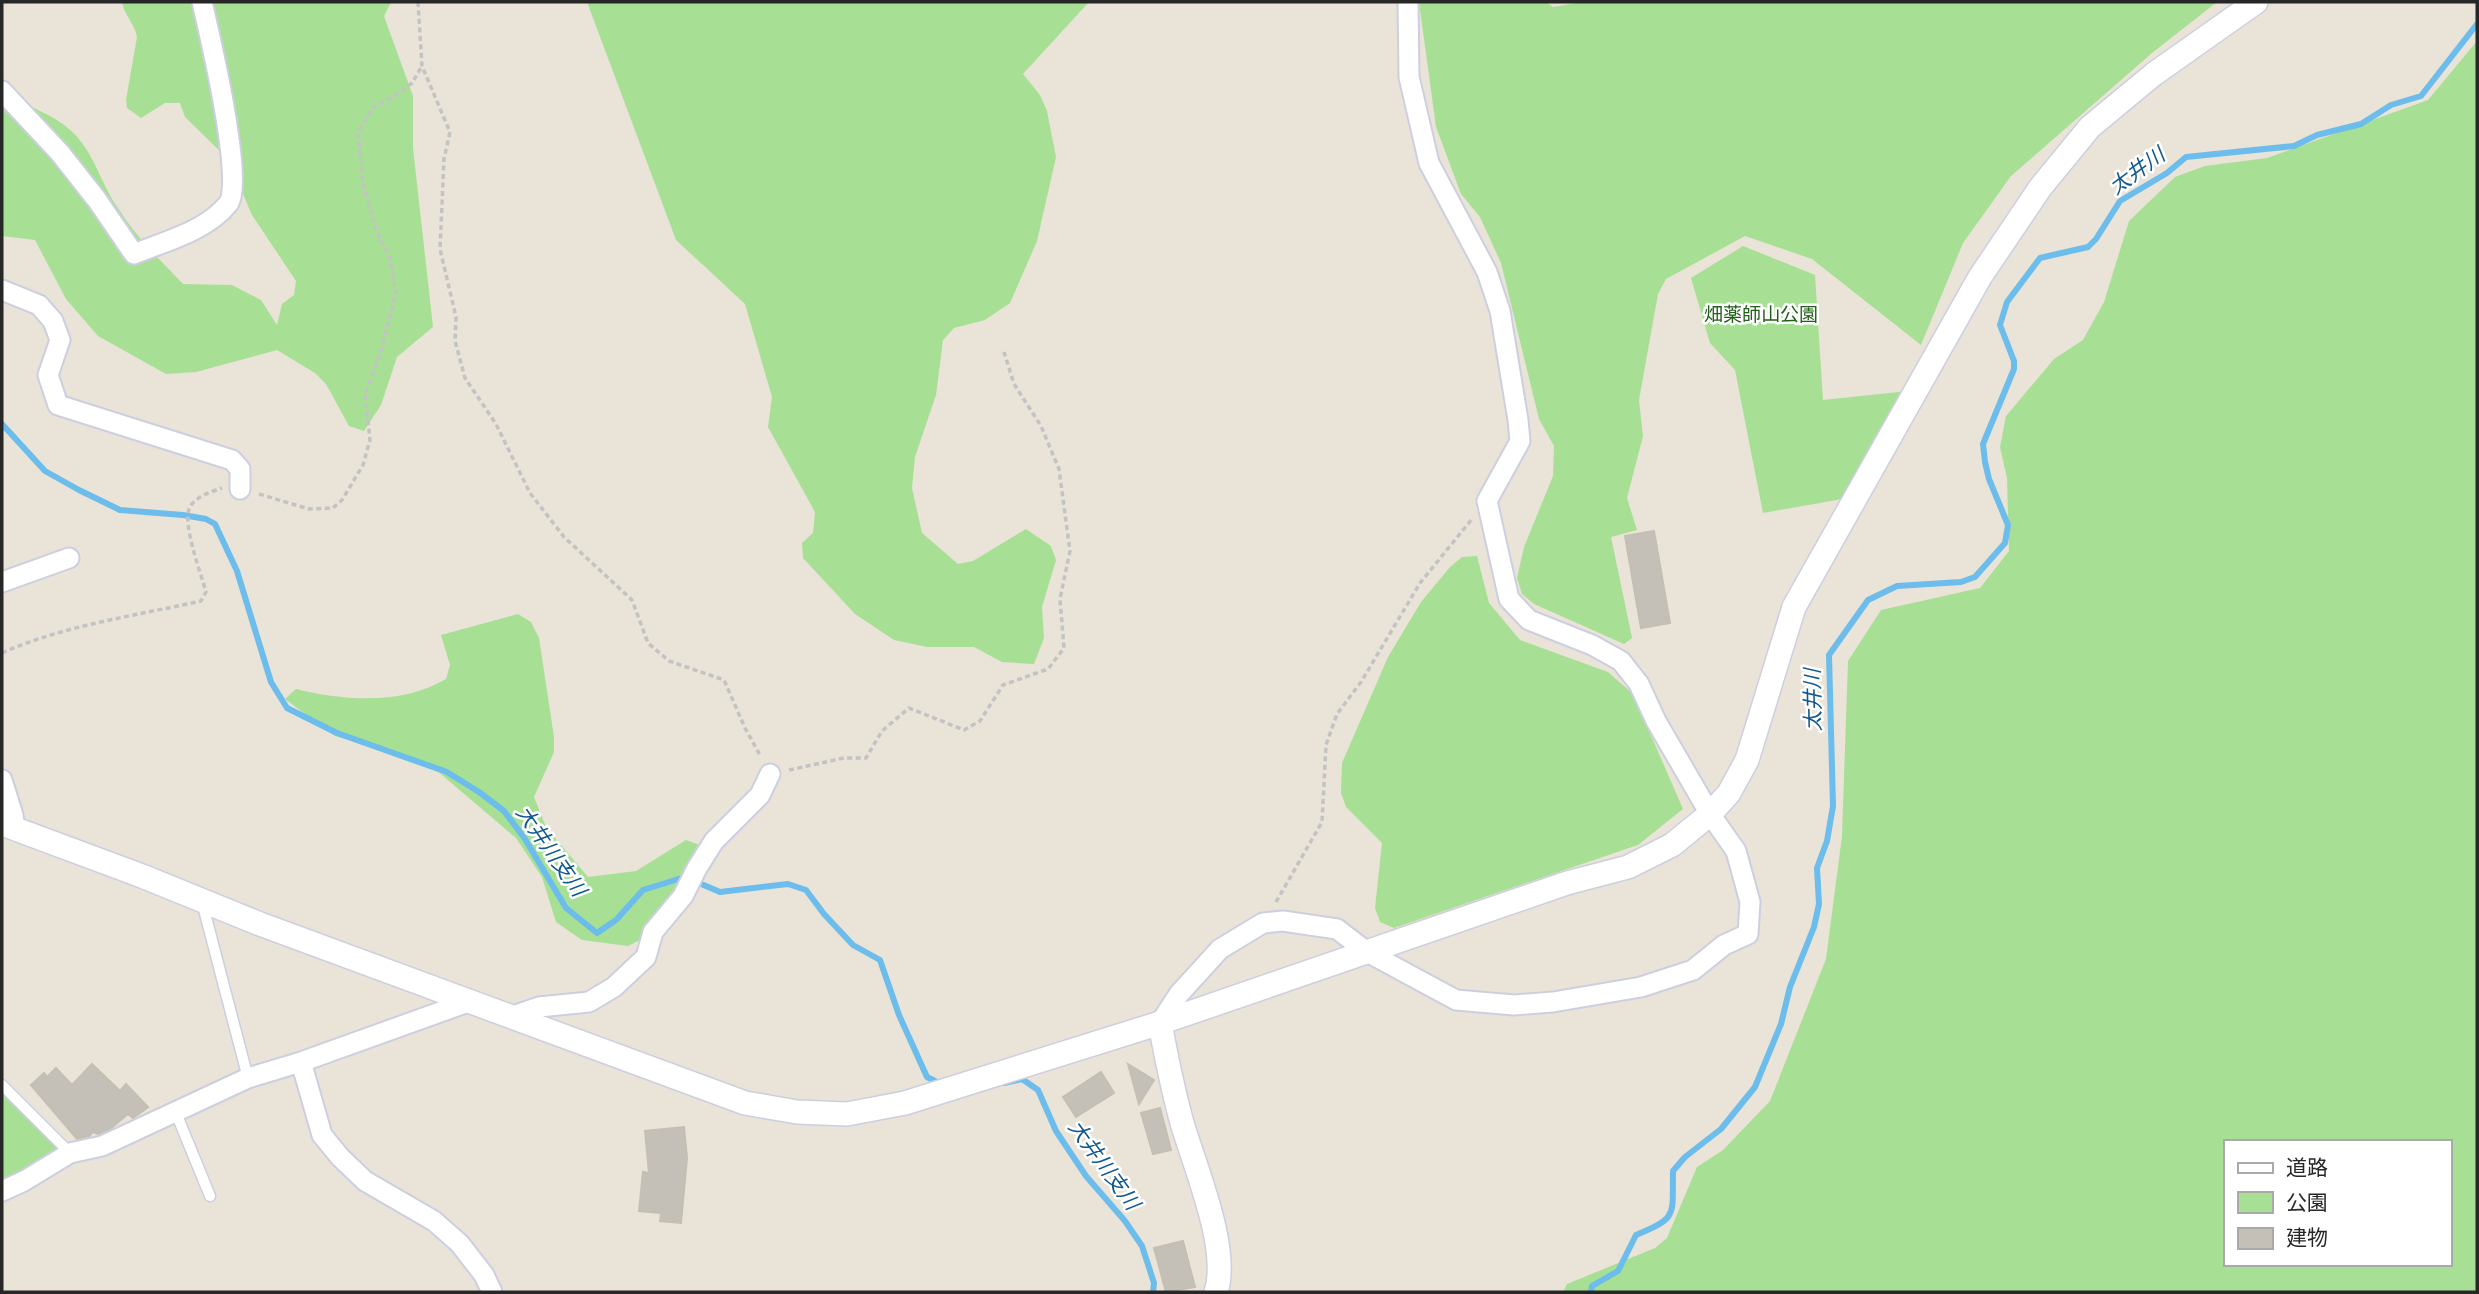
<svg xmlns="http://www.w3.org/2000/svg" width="2479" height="1294" font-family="Barlow,'Noto Sans JP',sans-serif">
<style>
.green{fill:#a7e095;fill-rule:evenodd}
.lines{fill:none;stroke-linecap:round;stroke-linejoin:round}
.stream{stroke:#6cbdeb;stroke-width:6}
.building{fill:#c4c0b8;stroke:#c4bfb2;stroke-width:2}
.service-casing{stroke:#cdcfe0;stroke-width:13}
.minor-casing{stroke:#cdcfe0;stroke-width:23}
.tertiary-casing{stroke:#cdcfe0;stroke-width:26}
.path{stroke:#c3c3c3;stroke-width:3.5;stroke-dasharray:5 3.5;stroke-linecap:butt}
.service{stroke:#fff;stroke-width:10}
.minor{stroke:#fff;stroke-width:19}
.tertiary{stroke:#fff;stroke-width:23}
.labels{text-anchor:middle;stroke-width:5;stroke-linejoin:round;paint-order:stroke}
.park-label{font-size:19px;fill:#22601a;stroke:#fff}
.water-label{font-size:21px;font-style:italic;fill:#105991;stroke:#fff}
</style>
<rect width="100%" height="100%" fill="#e9e3d8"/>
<!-- green -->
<path class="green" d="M122,2H391L384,16L413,96V148L433,327L397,357L381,405L364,431L349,426L326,384L315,373L277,350L196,372L166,374L98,336L66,299L35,240L2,236V104C21,101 26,104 42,112C95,137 91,169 120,211C137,238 161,261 183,284L232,285L261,300L277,325L282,304L294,295L296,281L252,215L228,159L185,117L180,103H165L141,118L127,108L126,100L137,37C135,24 124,15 122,2Z
M587,2H1089L1023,74L1040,95L1047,111L1056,157L1037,241L1010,303L985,320L954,328L943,340L936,395L915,457L912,488L922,533L958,564L973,561L1026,529L1051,546L1056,560L1042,607L1044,638L1034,664L1002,662L974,647H927L894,640L855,614L803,558L802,543L813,533L815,512L768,427L772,397L745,304L676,240Z
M1419,2H1546L1553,7L1583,2H2217L2152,53L2011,176L1963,243L1921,345L1812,259L1745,236L1666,279L1658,294L1639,400L1643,436L1627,498L1637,530L1611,537L1632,638L1624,644L1534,604L1522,594L1517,578L1524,547L1553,476L1554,446L1539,419L1501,263L1480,217L1461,194L1436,127Z
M2477,41V1292H1563L1567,1284L1655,1248L1667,1238L1697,1167L1723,1150L1770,1101L1826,959L1842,836L1848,661L1881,610L1980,588L2009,551L2007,478L2000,447L2006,416L2054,359L2083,340L2104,302L2129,221L2175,177L2205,166L2267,158L2428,100ZM2225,1142H2449V1264H2225Z
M1743,246L1815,275L1823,400L1908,391L1848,498L1763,513L1735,370L1710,343L1691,278Z
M1477,556L1489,603L1520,640L1608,672L1633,694L1683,809L1638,845L1394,928L1380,922L1375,908L1382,843L1346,807L1341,793L1342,763L1388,657L1421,602L1450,567L1462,557Z
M518,614L531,622L539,638L554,737V752L534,797L546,827L588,877L636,871L686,840L700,845L656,932L628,946L582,940L556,922L542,877L516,838L428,763L335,736L285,699L296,689C345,701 402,705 446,679L450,665L441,635Z
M2,1092L12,1098L64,1152L2,1183Z"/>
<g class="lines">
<!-- stream -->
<path class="stream" d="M2,424L45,471L79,490L120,510L183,515L206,519L215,524L237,571L271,682L287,708L337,733L447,772L479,792L504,811L525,839L566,908L597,933L616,920L643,890L685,877L720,892L788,884L806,890L824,914L853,945L880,960L899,1015L927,1077L941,1084
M1004,1083L1022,1079L1038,1090L1056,1131L1086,1176L1125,1221L1142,1246L1154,1283L1153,1292
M1591,1292L1592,1286L1618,1271L1636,1235C1679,1217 1672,1216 1673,1171L1685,1157L1721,1129L1755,1087L1781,1024L1790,987L1814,927L1819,904L1817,868L1827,841L1833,806L1829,655L1868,600L1897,586L1961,582L1975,577L2005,543L2008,525L1989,479L1985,462L1983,444L2014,369V361L2000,325L2007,302L2040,258L2088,247L2096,239L2120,201L2167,173L2186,157L2294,146L2317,135L2361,124L2391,105L2421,96L2477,24"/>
</g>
<!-- building -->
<path class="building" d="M1654,531L1670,623L1641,628L1625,536Z
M92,1064L120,1091L126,1084L148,1107L133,1118L128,1114L110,1129L98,1134L93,1132L89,1136L77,1139L31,1085L44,1073L47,1077L56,1068L72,1085Z
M1128,1064L1154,1080L1139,1104Z
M1101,1072L1114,1093L1076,1117L1063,1097Z
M1160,1108L1171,1150L1153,1154L1141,1113Z
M684,1127L687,1158L681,1223L660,1221L661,1213L639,1211L643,1172L649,1173L645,1131Z
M1183,1241L1195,1287L1166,1292L1154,1248Z"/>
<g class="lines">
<!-- service casing -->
<g class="service-casing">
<path id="service" d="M202,902L248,1078
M2,1085L70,1153
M176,1113L210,1196"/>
</g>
<!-- minor casing -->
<g class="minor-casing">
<path id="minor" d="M2,91L60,153L97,200L134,254C166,241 206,231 228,204C245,184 209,32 202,2
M2,290L39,305L53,321L60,340L48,375L58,405L232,460L240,469V489
M2,582L69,558
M2,780L13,815L15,829
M510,1017L539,1007L589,1002L614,987L646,957L653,932L683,896L697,868L714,841L760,795L770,774
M1160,1023L1179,994L1220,949L1263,923L1283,921L1337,929L1367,952L1456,1000L1514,1005L1553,1002L1641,987L1693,970L1724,945L1748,934L1750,902L1736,851L1710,814L1656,721L1639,684L1621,661L1592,645L1529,620L1509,599L1487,501L1520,441L1518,420L1500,311L1487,272L1429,163L1409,77L1408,2
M301,1062L322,1135L340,1157L365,1181L434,1221L460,1244L484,1275L492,1292
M2,1191L24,1181L70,1153L102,1146L248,1078L301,1062L468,1002"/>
</g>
<!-- tertiary casing -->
<g class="tertiary-casing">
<path id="tertiary" d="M2,824L142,876L260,924L745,1103L797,1112L847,1114L905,1103L1160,1023L1567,883L1628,867L1672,845L1710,814L1729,793L1747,760L1794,607L1980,277L2040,188L2090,127L2154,74L2256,2
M1160,1023C1166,1056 1173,1090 1182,1123C1195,1167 1230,1249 1216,1292"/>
</g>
<!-- path -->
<path class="path" d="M418,2L422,66L450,132L444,159L440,249L456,317L455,341L465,378L496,424L530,493L564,537L632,600L648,643L669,661L724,680L745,728L761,757
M259,494L309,509L333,508L342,500L363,465L370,440L365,394L381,352L396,293L390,259L376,230L363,184L358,133L372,108L395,96L412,83L422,66
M2,653C65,625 134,616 201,601L206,592C201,574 183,526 189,509C194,497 210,492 222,488
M789,770L844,758H866L882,731L909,708L964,730L980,721L1003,685L1048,669L1064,648L1060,599L1070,551L1059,469L1041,426L1014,384L1004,352
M1276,902L1322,822L1326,745L1337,714L1361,682L1420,583L1472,519"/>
<!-- service -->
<use href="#service" class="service"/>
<!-- minor -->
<use href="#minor" class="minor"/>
<!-- tertiary -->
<use href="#tertiary" class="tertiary"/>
</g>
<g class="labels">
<!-- park labels -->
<g class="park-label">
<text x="1761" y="321">畑薬師山公園</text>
</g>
<!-- water labels -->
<g class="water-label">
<text transform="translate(2137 171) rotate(-36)" y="7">太井川</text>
<text transform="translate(1813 700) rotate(-91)" y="7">太井川</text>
<text transform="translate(551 851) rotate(55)" y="7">大井川支川</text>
<text transform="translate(1104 1165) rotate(54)" y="7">大井川支川</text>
</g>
</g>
<!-- border -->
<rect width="2479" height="1294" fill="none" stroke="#272727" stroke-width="7"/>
<!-- legend -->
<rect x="2224" y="1140" width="228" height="126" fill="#ffffff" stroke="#a9a9a9" stroke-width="2"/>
<rect x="2238" y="1163" width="35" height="10" fill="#ffffff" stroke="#a9a9a9" stroke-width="2"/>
<text x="2286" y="1175" font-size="21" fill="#272727">道路</text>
<rect x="2238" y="1192" width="35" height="21" fill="#a7e095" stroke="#a9a9a9" stroke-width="2"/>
<text x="2286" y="1210" font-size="21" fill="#272727">公園</text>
<rect x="2238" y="1228" width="35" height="21" fill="#c4c0b8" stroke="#a9a9a9" stroke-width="2"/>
<text x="2286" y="1245" font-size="21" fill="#272727">建物</text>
</svg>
